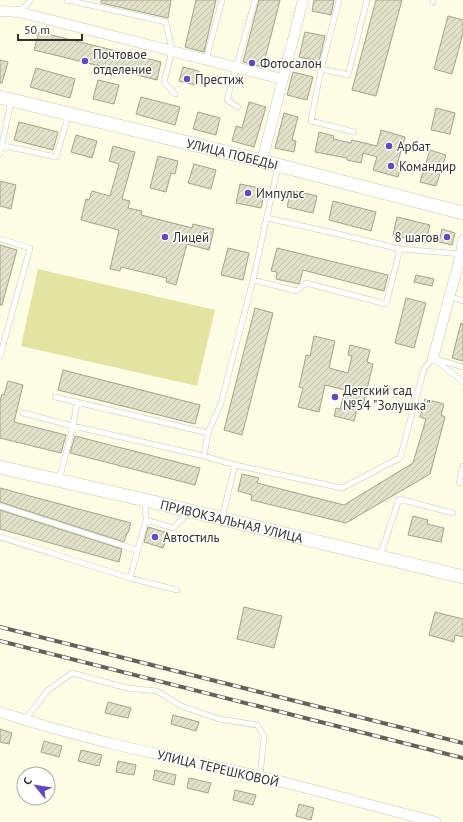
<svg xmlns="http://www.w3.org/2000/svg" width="463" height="822" font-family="'PT Sans',sans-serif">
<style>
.green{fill:#e3e4a1}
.building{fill:url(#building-hatch);stroke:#a2a38c}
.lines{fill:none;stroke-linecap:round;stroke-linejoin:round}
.service-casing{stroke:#c9c9b1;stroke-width:6}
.minor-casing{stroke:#c9c9b1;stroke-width:11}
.tertiary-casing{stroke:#c9c9b1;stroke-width:14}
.service{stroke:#fff;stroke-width:5}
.minor{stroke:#fff;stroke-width:10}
.tertiary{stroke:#fff;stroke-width:13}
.rail-casing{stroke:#626256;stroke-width:4}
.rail{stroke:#fff;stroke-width:2.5;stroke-dasharray:8;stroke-linecap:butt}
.poi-dot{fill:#6348c1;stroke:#fff;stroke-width:1.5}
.labels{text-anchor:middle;stroke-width:3;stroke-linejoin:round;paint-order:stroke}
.poi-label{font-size:13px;fill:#323229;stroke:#fff;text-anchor:start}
.street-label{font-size:13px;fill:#323229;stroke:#fff}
</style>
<defs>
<pattern id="building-hatch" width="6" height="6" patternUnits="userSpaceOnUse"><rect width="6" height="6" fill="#e0e1c9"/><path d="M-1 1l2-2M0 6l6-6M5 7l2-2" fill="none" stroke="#c1c2ad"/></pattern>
</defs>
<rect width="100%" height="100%" fill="#fdfde5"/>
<!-- green -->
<path class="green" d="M38,269L215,310L197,386L21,346Z"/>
<!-- building -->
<path class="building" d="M101,0H171L168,18L101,3Z
M196,0H216L204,52L185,47Z
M259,0H280L263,67L243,62Z
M314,0H334L331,15L312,11Z
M376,0H402L376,96L352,90Z
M448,16L463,20V33L452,74L434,69Z
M39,32L161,62L157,80L34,50Z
M305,32L325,36L319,61L299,57Z
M0,60L8,62L2,83H0Z
M183,67L199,71L195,85L179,81Z
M36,68L75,79L70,98L30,87Z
M293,72L313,77L307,100L287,95Z
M98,80L119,85L114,104L93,99Z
M141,97L180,107L175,125L136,114Z
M249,102L266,107L254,147L232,141L236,126L242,128Z
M436,108L455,113L450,134L431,130Z
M198,112L220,118L216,135L193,129Z
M284,113L298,117L292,140L296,141L294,152L275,148Z
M19,122L58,132L53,150L14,140Z
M381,130L405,137L397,165L401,166L398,177L373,170L377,157L363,153L361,163L347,160V158L315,152L319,132L334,136L333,139L351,143L352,140L377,146Z
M76,135L97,141L92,158L71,152Z
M113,146L135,152L122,199L130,201L128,208L142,211L141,215L192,228L193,224L214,229L209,250L187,244L176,285L166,282L167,278L121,267L120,271L110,269L119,230L81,220L86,199L89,200L92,191L110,196L119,164L109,161Z
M430,150L446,155L436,186L420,182Z
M158,156L178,161L175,174L171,173L166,192L150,188Z
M194,164L216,170L211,189L188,183Z
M0,181L16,185L11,209L0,206Z
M240,184L265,189L261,208L236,203Z
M291,190L317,196L313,213L287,207Z
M333,201L376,212L371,231L329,220Z
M397,217L430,225L425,243L393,235Z
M442,229L455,233L452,245L439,242Z
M0,245L17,250L2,305H0Z
M228,248L249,253L243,280L221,275Z
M277,248L388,275L384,291L303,270L299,284L276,279L277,272L271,271Z
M416,275L434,279L432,286L414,282Z
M406,298L426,303L414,348L395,343Z
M255,308L273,313L242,435L224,430Z
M461,323L463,324V361L452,358Z
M314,336L335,341L329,368L348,373L352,356L348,355L350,345L370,350L367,362L373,364L362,410L357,409L354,421L334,416L336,408L340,409L345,390L325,385L319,412L298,407L303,388L299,387L304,365L306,355L310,356Z
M63,370L200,405L195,424L58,390Z
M8,381L23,385L14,422L66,435L61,453L0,438V401L2,394L4,395Z
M425,399L444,404L441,415L445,417L430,474L346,523L251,500L252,495L238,491L242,474L259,478L257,483L344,505L413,463L426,419L420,417Z
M75,436L200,468L195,485L70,453Z
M0,488L131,523L128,533H127L124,542L0,502Z
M0,510L122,549L119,562L0,529Z
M413,516L428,520L427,524L444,528L441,542L408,535Z
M148,527L168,533L163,548L144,542Z
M244,607L282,616L274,648L237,639Z
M435,612L463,619V637L455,635L454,642L429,635Z
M108,702L131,708L128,718L105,713Z
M173,715L199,722L196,731L171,724Z
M0,729L12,733L9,744L0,742Z
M44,741L62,746L59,757L41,752Z
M81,750L102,755L99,766L78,761Z
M118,761L136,765L134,775L116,772Z
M155,770L176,775L174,785L153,780Z
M189,778L211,783L208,793L187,788Z
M235,790L256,795L253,805L233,800Z
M299,804L314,808L311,820L296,816Z"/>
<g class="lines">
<!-- service casing -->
<g class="service-casing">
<path id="service" d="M67,0L166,22L172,51L164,82L175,94
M339,0L321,69L348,75L367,0
M432,0L433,2
M19,12L31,0
M206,59L222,0
M288,60L321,69L311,121L354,132
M238,107L227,100L255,0
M0,145L56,157L69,114
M0,154L11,101
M267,218L334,233L400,249
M0,239L30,248L0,356
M253,280L297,291L306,283L386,304L400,249L462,254
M449,296L463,301
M433,358L463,382
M436,359L463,367
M55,397L208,433
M23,413L73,426L204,456L208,433L221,403L253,280L278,166
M204,456L235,465L342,488L400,458L424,369L433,358
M59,480L73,426L77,402
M459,483L463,466
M0,506L137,550
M222,518L235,465
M146,520L173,528L190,511
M0,537L130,578L177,590
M380,556L399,499L453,513
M130,578L146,520L145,501
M25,720L47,691L72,673L127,688L157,691L181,706L219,719L257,725L264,736L260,776"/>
</g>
<!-- minor casing -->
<g class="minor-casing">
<path id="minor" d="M0,11L19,12L282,79
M262,161L303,0
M433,358L461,254L463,240
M0,712L45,726L112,744L268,778L436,822"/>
</g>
<!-- tertiary casing -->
<g class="tertiary-casing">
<g id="tertiary">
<path id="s1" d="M0,97L262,161L463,213"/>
<path id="s2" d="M0,467L145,500L463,577"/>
</g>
</g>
<!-- service -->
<use href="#service" class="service"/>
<!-- minor -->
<use href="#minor" class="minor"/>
<!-- tertiary -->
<use href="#tertiary" class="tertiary"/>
<!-- rail casing -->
<g class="rail-casing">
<path id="rail" d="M0,627L463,743
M0,641L463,758"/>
</g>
<!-- rail -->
<use href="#rail" class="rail"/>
</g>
<!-- markers -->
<g class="poi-dot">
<circle cx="85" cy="61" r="4"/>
<circle cx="252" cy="63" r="4"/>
<circle cx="187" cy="79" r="4"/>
<circle cx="389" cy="146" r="4"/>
<circle cx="391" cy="166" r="4"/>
<circle cx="248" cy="193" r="4"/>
<circle cx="165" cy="237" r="4"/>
<circle cx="447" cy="237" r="4"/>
<circle cx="335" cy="397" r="4"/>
<circle cx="155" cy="537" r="4"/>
</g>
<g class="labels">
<!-- poi labels -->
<g class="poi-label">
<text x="93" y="59">Почтовое<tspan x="93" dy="15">отделение</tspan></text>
<text x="260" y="68">Фотосалон</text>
<text x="195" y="84">Престиж</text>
<text x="397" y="151">Арбат</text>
<text x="399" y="171">Командир</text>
<text x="256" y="198">Импульс</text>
<text x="173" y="242">Лицей</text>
<text x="439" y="242" text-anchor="end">8 шагов</text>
<text x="343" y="395">Детский сад<tspan x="343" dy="15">№54 "Золушка"</tspan></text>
<text x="163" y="542">Автостиль</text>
</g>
<!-- street labels -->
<g class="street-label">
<text dy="5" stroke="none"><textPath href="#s1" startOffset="239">УЛИЦА ПОБЕДЫ</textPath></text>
<text dy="5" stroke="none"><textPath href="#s2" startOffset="238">ПРИВОКЗАЛЬНАЯ УЛИЦА</textPath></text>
<text transform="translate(218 768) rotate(13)" y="5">УЛИЦА ТЕРЕШКОВОЙ</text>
</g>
</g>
<!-- north arrow -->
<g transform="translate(36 786) rotate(300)"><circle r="19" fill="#ffffff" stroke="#adada9"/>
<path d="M0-3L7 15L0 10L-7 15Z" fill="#6348c1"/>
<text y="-6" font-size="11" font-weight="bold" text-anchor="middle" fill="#323229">С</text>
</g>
<!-- scale -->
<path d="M18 34v6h64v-6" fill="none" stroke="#323229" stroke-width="2"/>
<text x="24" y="34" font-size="12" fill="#323229" stroke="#ffffff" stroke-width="3" paint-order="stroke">50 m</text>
</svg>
